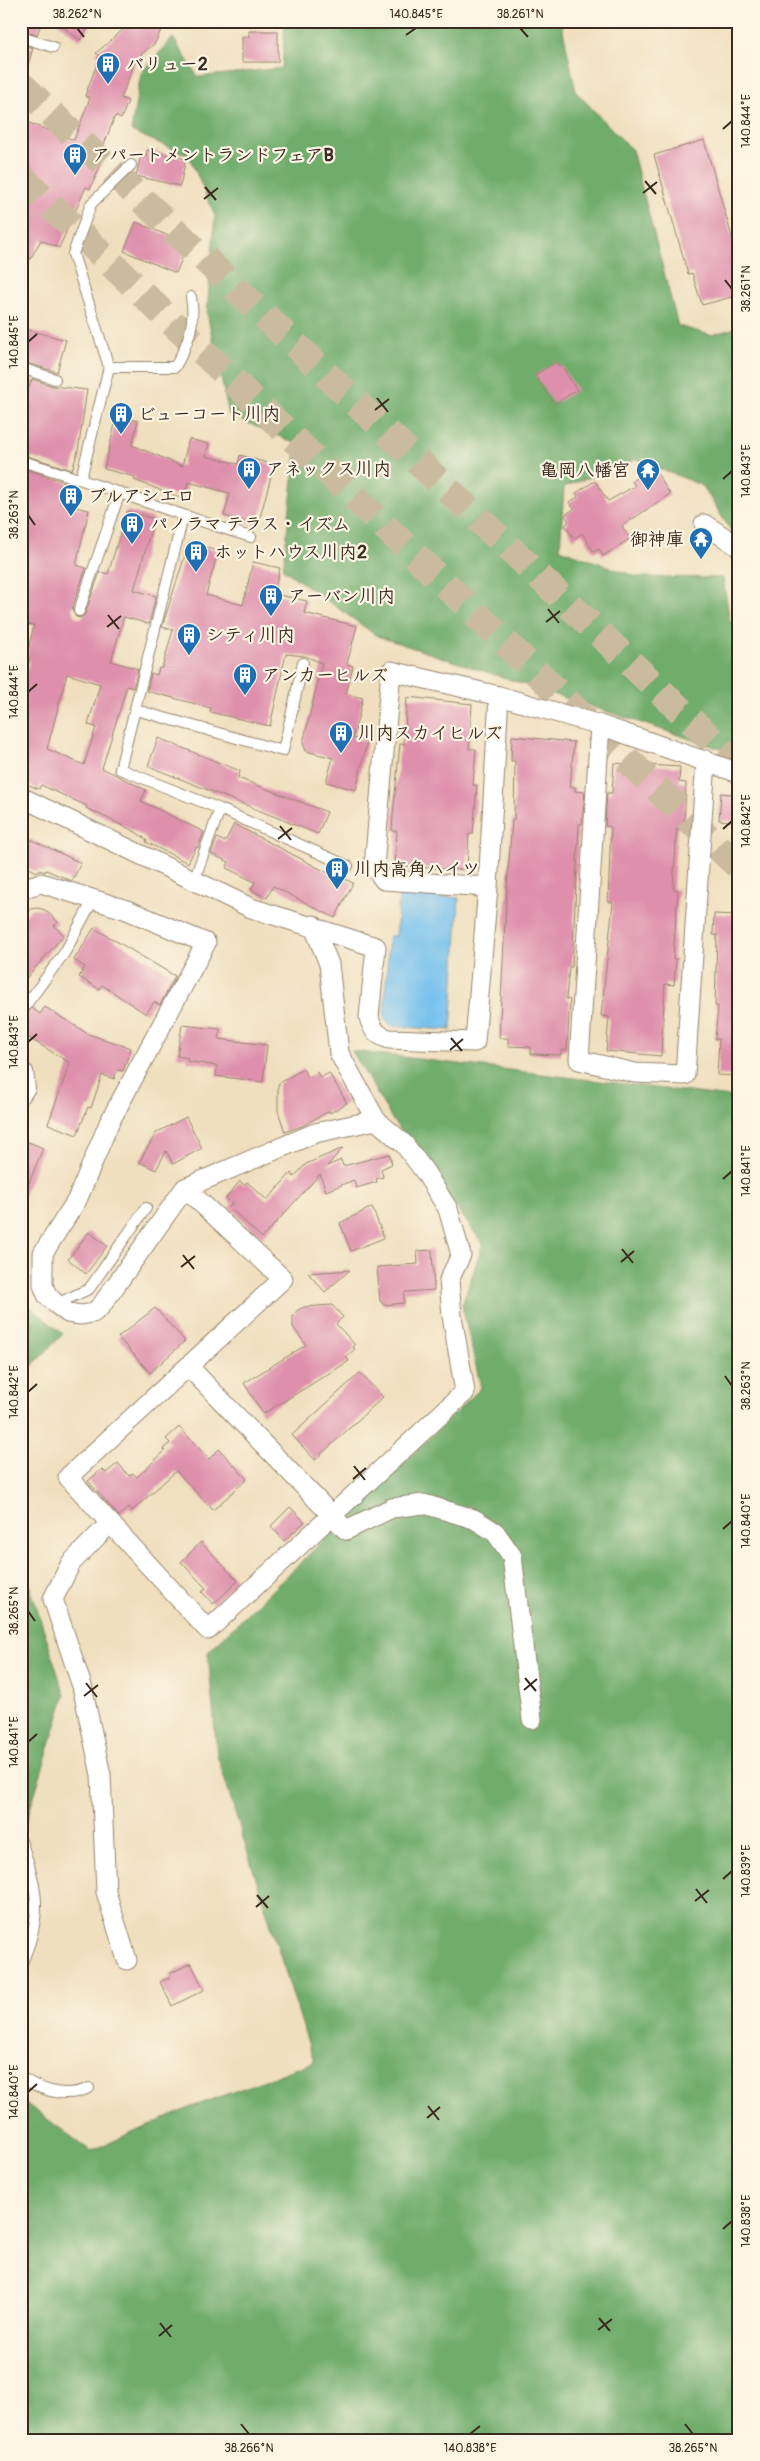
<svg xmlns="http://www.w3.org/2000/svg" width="760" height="2461" font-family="Pangolin,'Klee One',sans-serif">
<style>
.forest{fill:#70ac6c;stroke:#566b45}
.water{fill:#73c0ed;stroke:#577586}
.building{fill:#de8fac;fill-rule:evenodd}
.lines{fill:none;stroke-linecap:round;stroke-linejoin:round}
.motorway-tunnel{stroke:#cbbb9e;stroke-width:28;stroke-dasharray:28 14;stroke-linecap:butt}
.service-casing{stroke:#95846e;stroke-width:12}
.minor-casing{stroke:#95846e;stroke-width:21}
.service{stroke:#fff;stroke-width:10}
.minor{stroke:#fff;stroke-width:19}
.ticks{fill:none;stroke:#3b2a1e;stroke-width:2}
.labels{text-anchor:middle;stroke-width:4.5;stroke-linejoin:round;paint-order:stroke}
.poi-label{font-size:18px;font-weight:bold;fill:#3b2a1e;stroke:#fcf5e5;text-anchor:start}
.neatline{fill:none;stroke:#3b2a1e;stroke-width:2}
.ticks-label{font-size:12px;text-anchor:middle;fill:#3b2a1e}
</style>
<rect width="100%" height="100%" fill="#fcf5e5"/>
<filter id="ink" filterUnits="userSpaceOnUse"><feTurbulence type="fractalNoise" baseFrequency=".02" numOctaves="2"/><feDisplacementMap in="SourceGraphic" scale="10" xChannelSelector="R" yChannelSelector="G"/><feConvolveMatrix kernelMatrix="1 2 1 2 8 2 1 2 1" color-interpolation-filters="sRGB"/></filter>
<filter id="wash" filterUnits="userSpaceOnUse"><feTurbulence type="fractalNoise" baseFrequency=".0096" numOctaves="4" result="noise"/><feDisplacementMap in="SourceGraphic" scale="20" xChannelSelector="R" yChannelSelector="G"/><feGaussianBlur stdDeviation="1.12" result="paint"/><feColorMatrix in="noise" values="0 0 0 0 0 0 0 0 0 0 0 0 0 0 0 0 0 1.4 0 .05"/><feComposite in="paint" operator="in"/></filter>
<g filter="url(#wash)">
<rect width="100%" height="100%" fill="#efdfbe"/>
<!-- forest -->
<path class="forest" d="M285,21H561L576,92L632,150L678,326L711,335L739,327V539L734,536L703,486L637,459L564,487L560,549L637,577L723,578L730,622L739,625V755L377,636L283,569L297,444L229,415L207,313L215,216L189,156L131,131L141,73L173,38L198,77L282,68Z
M352,1051L739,1098V2440H21V2100L91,2151L189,2108L314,2062L217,1755L208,1652L481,1388L462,1305L483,1244L392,1119Z
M21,1283L29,1306L63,1334L21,1377Z
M21,1559L65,1696L21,1838Z"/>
<!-- water -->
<path class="water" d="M399,894L459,898L451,1030L391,1026L384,1018L389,936H396Z"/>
<g id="blocks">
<!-- building -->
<path class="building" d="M21,21H42L37,35L21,30Z
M55,21H94L80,40Z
M146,21H156L162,28L155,43L136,59L121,98L128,101L121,119L115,116L103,147L108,149L90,189L86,187L59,248L41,240L21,275V120L74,140L90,98L85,96L100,56L96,53L132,22L137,29Z
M249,31H278V62H242V37H249Z
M21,44L33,48L25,75L21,74Z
M704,140L739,261V295L702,305L692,273L688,274L654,155Z
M147,150L186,159L180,186L136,176L141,155L146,157Z
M136,222L188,244L176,273L124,251Z
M21,328L66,340L57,372L21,361Z
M556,362L559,366L561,365L577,390L554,404L535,375Z
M32,379L53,386L87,390L78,451L72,470L21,454V408Z
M117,416L138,421L132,445L182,466L189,439L209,444L206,456L238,464L240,455L274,465L258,525L224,516L230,493L188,482L184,499L134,480L135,477L104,469Z
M21,468L68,483L65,493L71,495L70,506L89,510L76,565L86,568L72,609L76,617L81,618L85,614L100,572L108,574L127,511L154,519L134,590L156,596L149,624L124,617L111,661L138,669L133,688L127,686L102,768L146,790L141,801L204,832L198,848L196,847L188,863L146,842L147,840L136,832L86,808L87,806L41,785L39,789L21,782V690L30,659L26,658L34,625L21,624ZM67,674L100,684L88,725L96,727L84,765L47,749Z
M645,472L649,477L656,472L670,494L622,526L630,539L603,556L599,549L594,552L582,533L574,539L565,525L569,522L565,515L574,509L569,502L578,497L576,493L595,481L608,501L635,486L632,481Z
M189,543L218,551L206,595L243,605L253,562L280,568L274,594L307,601L304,613L357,626L347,664L353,666L346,694L363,698L353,738L367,742L356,790L326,782L333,758L306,751L303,743L322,663L305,656L286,654L270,726L210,712L211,708L147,691L151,673L157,675L159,668H162L173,630L162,627Z
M407,697L472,704L469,749H476L473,785H477L473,834H469L467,870L395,866L397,831H392L393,815L400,744H404Z
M512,736L574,742L570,787H575V791L585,792L582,824H579L572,967H569L566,999L570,1000L567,1050H561V1055L531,1054V1047L508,1046V1038H499L506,903L512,819L514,820L515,761H511Z
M158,738L240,771L238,778L327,812L318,834L148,766Z
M614,763L680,767L679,782L686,783L684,829L677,828L673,889L678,890L673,959H676L674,985L665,984L661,1056L606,1051L609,1017L601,1016L613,902H608L611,827L605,826L607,793H612Z
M721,793L739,795V822L719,820Z
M234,824L332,875L333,873L353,883L335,918L273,886L267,898L251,890L255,882L226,868L229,862L211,854L217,838L225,842Z
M30,839L81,863L72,881L46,870L45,872L39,870L37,872L21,864V857Z
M37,908L45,910L58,922L54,926L64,935L21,984V921L31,909Z
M714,914L739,915V1076L717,1075L719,1039H715L718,1006H715L717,935H713Z
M94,928L175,976L160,1005L154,1002L146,1014L102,985L99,989L79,977L85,967L74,960Z
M45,1007L88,1034L131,1048L123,1071L117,1070L114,1079L102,1075L91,1108L88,1107L77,1135L48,1124L70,1063L21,1033V1016L26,1015L32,1008L40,1014Z
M182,1025L220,1029L219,1039L267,1045L263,1082L216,1076L217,1066L187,1061L188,1058L177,1056Z
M303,1069L308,1078L317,1072L320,1078L329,1073L347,1103L330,1113L329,1111L302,1126L285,1132L278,1111V1084Z
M186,1117L202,1148L173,1164L166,1151L156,1170L139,1162L156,1133Z
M21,1139L43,1148L22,1200H21Z
M343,1148L327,1166L341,1160L343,1166L389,1154L392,1164L381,1169L383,1177L376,1179L377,1182L356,1188L354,1180L326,1191L320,1174L262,1238L229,1207L232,1204L226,1198L240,1181L244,1185L247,1182L267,1200L291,1173L294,1177L306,1164Z
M372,1207L384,1238L351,1251L340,1223Z
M89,1232L107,1246L86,1274L68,1259Z
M432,1250L434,1290L406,1292L404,1294V1303L384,1305L380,1301L377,1267L418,1264L417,1251Z
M350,1270L325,1292L308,1273Z
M332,1305L343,1317L336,1324L355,1345L353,1347L355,1349L346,1357L349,1361L263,1414L244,1383L306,1345L293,1327V1315L298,1310L304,1307Z
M155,1308L185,1341L150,1373L118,1337Z
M360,1373L383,1397L315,1460L292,1435Z
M179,1427L209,1459L219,1449L247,1479L213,1510L176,1471L132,1511L129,1507L119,1516L88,1481L102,1469L106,1473L118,1463L129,1476L133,1473L137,1477L165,1451L163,1449L170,1443L166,1439Z
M290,1507L305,1522L284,1541L271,1526Z
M201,1542L238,1581L213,1604L202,1592L206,1588L181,1562Z
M191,1963L204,1990L172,2006L160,1982L171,1977L169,1974Z"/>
</g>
</g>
<g filter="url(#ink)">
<use href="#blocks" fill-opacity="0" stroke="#95846e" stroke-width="1"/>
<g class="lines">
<!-- motorway-tunnel -->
<path class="motorway-tunnel" d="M21,85L739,766
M21,177L739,867"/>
<!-- service casing -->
<g class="service-casing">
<path id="service" d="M21,37L53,47
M109,367L73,254L91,204L131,165
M21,368L55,379
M21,461C99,483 173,514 251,537
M81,478L109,367H175C188,344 196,323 191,297
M183,517L120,769L220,809L348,866
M79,611L120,492
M136,710L283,751L303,663
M194,880L220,809
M23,1009L65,952L93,900
M21,1066L28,1071L30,1089L21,1102
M56,1304L89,1289L146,1208
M21,1841C39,1890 43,1916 21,1965
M21,2077C42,2091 65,2099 89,2088"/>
</g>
<!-- minor casing -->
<g class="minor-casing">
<path id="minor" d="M704,524L739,547
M499,696L600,725L739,773
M600,725L579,1060L635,1073L685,1075L706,760
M21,797L251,908L376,947L369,1017C372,1030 377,1035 389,1039L475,1042L488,887L499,696L391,671L374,867L384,880L488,887
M21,889L41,883L127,910L206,943L109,1123L77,1200L43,1253V1285L47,1295L56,1304L68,1313L81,1315L93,1313L101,1306L185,1188L315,1133L376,1120
M185,1188L283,1279L68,1477L208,1630L465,1392L452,1316L449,1280L461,1255L448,1209L425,1172L404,1144L376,1120L339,1053L329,964L313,925
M189,1367L346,1530L392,1508L424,1504L474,1519L495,1532L512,1556L532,1719
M110,1523L71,1563L53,1599L82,1686L101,1775L106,1892L127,1960"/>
</g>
<!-- service -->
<use href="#service" class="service"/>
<!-- minor -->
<use href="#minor" class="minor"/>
</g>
</g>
<!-- ticks -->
<path class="ticks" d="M77,28L84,37M520,28L528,37M406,35L416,28M723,129L732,121M645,181L656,194M205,187L216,200M643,193L657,182M204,199L218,188M725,280L732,289M28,342L37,334M377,398L388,412M375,410L389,399M723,479L732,471M28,515L35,525M548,609L559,623M108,615L119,629M546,622L560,611M107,627L121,616M28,692L37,684M280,826L291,840M723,829L732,821M278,839L292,828M451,1038L462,1051M28,1042L37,1034M450,1050L463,1039M723,1179L732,1171M622,1249L633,1263M183,1255L194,1269M621,1262L634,1251M181,1267L195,1256M725,1376L732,1386M28,1392L37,1384M354,1466L365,1480M353,1479L366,1468M723,1529L732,1521M28,1611L35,1621M525,1678L536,1691M86,1683L97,1697M524,1690L537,1679M84,1696L98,1685M28,1742L37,1734M723,1879L732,1871M696,1889L707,1903M257,1895L268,1908M695,1901L709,1890M256,1907L269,1896M28,2092L37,2084M428,2106L439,2120M427,2118L440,2107M723,2229L732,2221M599,2318L610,2331M160,2323L171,2337M598,2330L612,2319M159,2336L172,2325M241,2424L249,2434M685,2424L693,2434M470,2434L480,2426"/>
<!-- icons -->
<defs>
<g id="building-pin" transform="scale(1.25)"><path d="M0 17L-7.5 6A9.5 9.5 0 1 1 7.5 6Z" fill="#1f6fb2" stroke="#fcf5e5"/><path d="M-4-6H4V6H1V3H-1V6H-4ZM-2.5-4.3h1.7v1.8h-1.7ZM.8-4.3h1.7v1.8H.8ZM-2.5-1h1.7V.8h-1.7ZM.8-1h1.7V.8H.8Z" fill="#fff"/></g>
<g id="temple-pin" transform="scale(1.25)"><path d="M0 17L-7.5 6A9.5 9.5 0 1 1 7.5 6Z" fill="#1f6fb2" stroke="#fcf5e5"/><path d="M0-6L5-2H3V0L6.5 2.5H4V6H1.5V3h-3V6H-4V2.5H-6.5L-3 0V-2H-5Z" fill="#fff"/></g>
</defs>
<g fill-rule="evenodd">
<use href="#building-pin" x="108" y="64"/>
<use href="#building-pin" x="75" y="155"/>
<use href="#building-pin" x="121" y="414"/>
<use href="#building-pin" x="249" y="469"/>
<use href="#temple-pin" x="648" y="470"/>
<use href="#building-pin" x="71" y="496"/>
<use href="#building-pin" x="132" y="524"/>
<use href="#temple-pin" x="701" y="539"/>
<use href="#building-pin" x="196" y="552"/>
<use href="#building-pin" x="271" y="596"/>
<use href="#building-pin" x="189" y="635"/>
<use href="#building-pin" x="245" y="675"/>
<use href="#building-pin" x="341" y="733"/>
<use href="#building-pin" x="337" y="869"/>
</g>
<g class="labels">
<!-- poi labels -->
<g class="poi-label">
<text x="126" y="70">バリュー2</text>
<text x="92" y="161">アパートメントランドフェアB</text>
<text x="138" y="420">ビューコート川内</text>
<text x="266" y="475">アネックス川内</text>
<text x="630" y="476" text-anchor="end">亀岡八幡宮</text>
<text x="88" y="502">ブルアシエロ</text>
<text x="150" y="530">パノラマ テラス・イズム</text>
<text x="684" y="545" text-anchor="end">御神庫</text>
<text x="214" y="558">ホットハウス川内2</text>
<text x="288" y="602">アーバン川内</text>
<text x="206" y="641">シティ川内</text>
<text x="262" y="681">アンカーヒルズ</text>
<text x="358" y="739">川内スカイヒルズ</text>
<text x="354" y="875">川内高角ハイツ</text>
</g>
</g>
<!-- margin -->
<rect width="760" height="2461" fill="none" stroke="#fcf5e5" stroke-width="55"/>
<rect x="28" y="28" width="704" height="2406" class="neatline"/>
<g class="ticks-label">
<text x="77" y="18">38.262°N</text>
<text x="416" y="18">140.845°E</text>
<text x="520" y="18">38.261°N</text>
<text transform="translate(746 121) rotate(-90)" y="4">140.844°E</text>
<text transform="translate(746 289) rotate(-90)" y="4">38.261°N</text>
<text transform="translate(14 342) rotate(-90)" y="4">140.845°E</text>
<text transform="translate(746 471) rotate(-90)" y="4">140.843°E</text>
<text transform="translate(14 515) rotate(-90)" y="4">38.263°N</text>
<text transform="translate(14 692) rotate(-90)" y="4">140.844°E</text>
<text transform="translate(746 821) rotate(-90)" y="4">140.842°E</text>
<text transform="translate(14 1042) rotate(-90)" y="4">140.843°E</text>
<text transform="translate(746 1171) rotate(-90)" y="4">140.841°E</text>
<text transform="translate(746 1386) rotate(-90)" y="4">38.263°N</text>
<text transform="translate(14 1392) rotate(-90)" y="4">140.842°E</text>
<text transform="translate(746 1521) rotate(-90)" y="4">140.840°E</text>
<text transform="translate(14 1611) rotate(-90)" y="4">38.265°N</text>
<text transform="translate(14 1742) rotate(-90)" y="4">140.841°E</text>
<text transform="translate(746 1871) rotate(-90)" y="4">140.839°E</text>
<text transform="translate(14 2092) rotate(-90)" y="4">140.840°E</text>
<text transform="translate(746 2221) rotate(-90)" y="4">140.838°E</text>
<text x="249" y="2452">38.266°N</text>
<text x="470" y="2452">140.838°E</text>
<text x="693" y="2452">38.265°N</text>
</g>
</svg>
